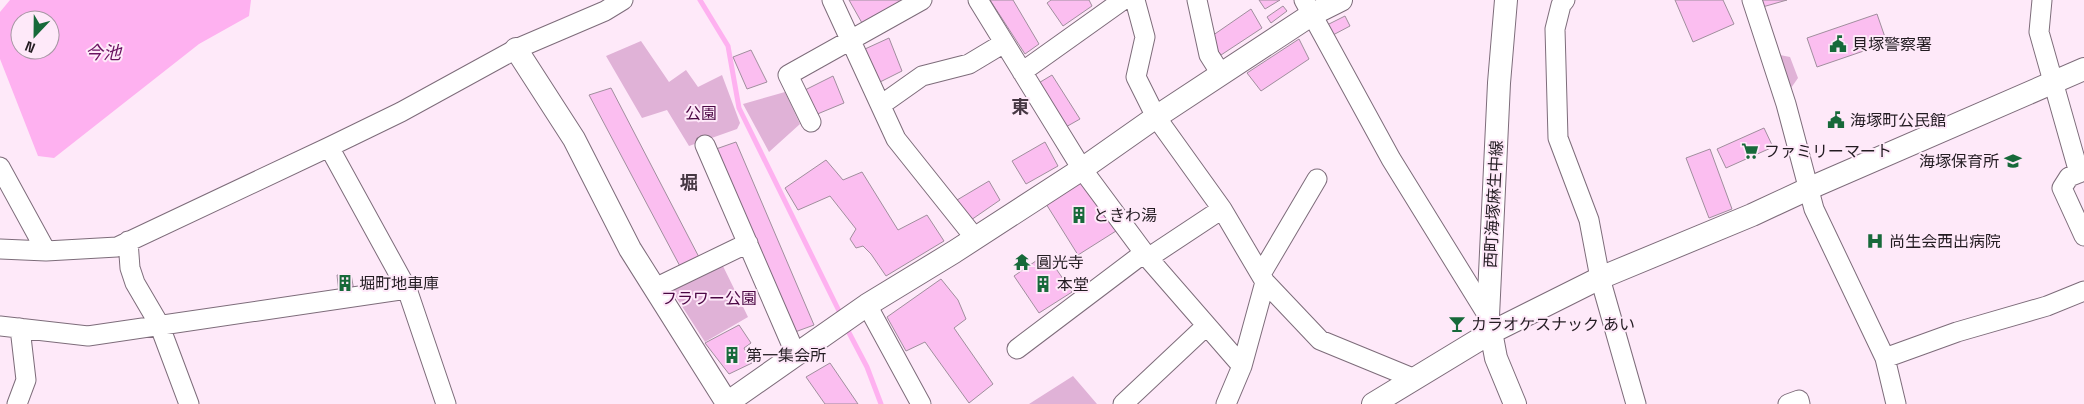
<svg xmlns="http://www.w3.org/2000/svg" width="2084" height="404" font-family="'Space Grotesk','Noto Sans JP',sans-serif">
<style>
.green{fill:#e0b2d7}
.water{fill:#feb1f0;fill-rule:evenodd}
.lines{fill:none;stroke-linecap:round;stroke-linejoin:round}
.stream{stroke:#feb1f0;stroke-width:5}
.building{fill:#fbbef0;stroke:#a08e9d}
.minor-casing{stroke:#7d6c7a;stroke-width:21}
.tertiary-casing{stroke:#7d6c7a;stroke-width:24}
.minor{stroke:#fff;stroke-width:19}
.tertiary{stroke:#fff;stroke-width:22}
.labels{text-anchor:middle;stroke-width:4;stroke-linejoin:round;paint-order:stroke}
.poi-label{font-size:16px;fill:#231c22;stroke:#fee9f9;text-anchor:start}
.park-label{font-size:16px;fill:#4a0743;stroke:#fee9f9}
.street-label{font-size:16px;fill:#231c22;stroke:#fee9f9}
.water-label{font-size:18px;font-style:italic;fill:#691160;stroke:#fee9f9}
.neighbourhood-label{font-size:18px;font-weight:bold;fill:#463743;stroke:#fee9f9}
</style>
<rect width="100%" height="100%" fill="#fee9f9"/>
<!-- green -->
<path class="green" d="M641,41L669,82L686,70L698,87L722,75L740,123L737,129L689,146L667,110L642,118L606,56Z
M1780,55L1790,57L1798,78L1791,88Z
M785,92L800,124L769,152L743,104Z
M719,258L748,317L705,342L667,283Z
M1073,376L1097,404H1029Z"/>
<!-- water -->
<path class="water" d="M10,0H251L249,16L199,44L54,158L38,156L0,59V12ZM20,20H50V50H20Z"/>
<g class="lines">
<!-- stream -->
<path class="stream" d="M700,0L728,46L739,108L842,317
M846,327L867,367L881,404"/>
</g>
<!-- building -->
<path class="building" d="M849,0H904L862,23Z
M990,0H1013L1039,44L1025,54Z
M1051,0H1089L1092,6L1063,26L1047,3Z
M1259,0H1280L1265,9Z
M1675,0H1723L1734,24L1693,42Z
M1757,0H1787L1759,8Z
M1283,6L1287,11L1271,23L1267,17Z
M1251,9L1262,28L1221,55L1209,38Z
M1877,14L1887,43L1817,67L1807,38Z
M1345,16L1350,26L1333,35L1327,25Z
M889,38L902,71L880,82L865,49Z
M1299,39L1309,59L1261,91L1247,73Z
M751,50L767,82L747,89L733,57Z
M1052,75L1080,119L1064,128L1037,84Z
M833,76L844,103L815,115L803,91Z
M611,88L701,261L682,270L589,95Z
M1764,128L1773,147L1726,168L1717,149Z
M736,142L814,325L795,332L716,149Z
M1045,142L1058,166L1026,184L1012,161Z
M1710,149L1732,209L1709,218L1686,158Z
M826,160L843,180L862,172L898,230L927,215L944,241L886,276L871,254L863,246L856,248L850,239L856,229L830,196L798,210L785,188Z
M1077,176L1116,231L1078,255L1043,199Z
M989,181L1000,200L971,220L957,200Z
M1046,254L1072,292L1039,313L1014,276Z
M351,274L354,291L339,293L337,275Z
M941,279L958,300L966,319L954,328L993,384L969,403L925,342L906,351L887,317Z
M739,325L751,343L744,348L752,363L729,374L705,343Z
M830,363L858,404H825L806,377Z"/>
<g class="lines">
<!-- minor casing -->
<g class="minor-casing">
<path id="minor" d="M832,0L896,139L975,238
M978,0L1082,169L1148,258L1242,366
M1135,0L1145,37L1136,77L1156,117L1222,209L1265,282L1320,340L1415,379
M1197,0L1209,55L1221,74
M1304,0L1391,159L1488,316
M1565,0L1561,5L1555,29L1558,138L1589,220L1600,278L1636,404
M1752,0L1786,104L1814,209L1885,358L1896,404
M2042,0L2039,32L2079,173
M1022,72L1123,0
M881,105L922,76L969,64L1004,43
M811,122L788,75L922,0
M705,145L796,355
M329,147L407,289L446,404
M0,167L46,251
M2084,171L2069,177L2062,188L2084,236
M128,241L130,268L135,283L159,324L189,404
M0,249L46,251L117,247L329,147L401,112L516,49L605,11L623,0
M1148,258L1222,209
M1261,274L1317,179
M655,288L748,243
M867,305L921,404
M0,326L88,336L407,289
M1017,349L1144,253
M1885,358L1957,332L2047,306L2084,291
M17,404L26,380L20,328
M1123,404L1206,326
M1226,404L1242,366L1265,282
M1788,404L1799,400L1800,404"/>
</g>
<!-- tertiary casing -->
<g class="tertiary-casing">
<path id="tertiary" d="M1506,0L1499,83L1488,316L1496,358L1515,404
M516,49L574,139L630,249L727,403L867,305L954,252L1082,169L1156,117L1311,15L1341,0
M1373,404L1490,333L1600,278L1752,215L1810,188L2084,69"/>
</g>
<!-- minor -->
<use href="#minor" class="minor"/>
<!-- tertiary -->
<use href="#tertiary" class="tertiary"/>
</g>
<!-- icons -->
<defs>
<g id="civic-bare" transform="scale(1.35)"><path d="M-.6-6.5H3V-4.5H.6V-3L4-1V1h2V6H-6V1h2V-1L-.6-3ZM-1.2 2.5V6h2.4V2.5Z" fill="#17693a" stroke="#fee9f9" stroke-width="2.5" paint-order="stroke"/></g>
<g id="supermarket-bare" transform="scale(1.35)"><path d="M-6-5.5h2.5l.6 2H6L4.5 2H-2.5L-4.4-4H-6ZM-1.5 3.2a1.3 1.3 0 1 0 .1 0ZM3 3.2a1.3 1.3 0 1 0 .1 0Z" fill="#17693a" stroke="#fee9f9" stroke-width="2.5" paint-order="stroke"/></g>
<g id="school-bare" transform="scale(1.35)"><path d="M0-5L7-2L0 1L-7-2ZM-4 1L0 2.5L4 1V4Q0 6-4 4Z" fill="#17693a" stroke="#fee9f9" stroke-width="2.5" paint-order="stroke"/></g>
<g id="building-bare" transform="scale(1.35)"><path d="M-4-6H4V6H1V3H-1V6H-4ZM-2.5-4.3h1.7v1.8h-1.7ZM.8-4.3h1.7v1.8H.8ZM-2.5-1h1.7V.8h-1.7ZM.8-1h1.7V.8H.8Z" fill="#17693a" stroke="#fee9f9" stroke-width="2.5" paint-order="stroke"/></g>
<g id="hospital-bare" transform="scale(1.35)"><path d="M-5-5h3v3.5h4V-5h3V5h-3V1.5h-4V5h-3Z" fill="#17693a" stroke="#fee9f9" stroke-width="2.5" paint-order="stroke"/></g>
<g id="temple-bare" transform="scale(1.35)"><path d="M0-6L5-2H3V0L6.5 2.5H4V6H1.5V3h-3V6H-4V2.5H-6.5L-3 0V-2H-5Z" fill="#17693a" stroke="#fee9f9" stroke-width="2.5" paint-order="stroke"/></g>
<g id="bar-bare" transform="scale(1.35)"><path d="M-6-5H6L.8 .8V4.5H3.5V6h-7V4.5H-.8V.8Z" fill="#17693a" stroke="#fee9f9" stroke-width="2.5" paint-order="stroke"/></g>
</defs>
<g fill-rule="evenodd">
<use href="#civic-bare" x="1838" y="44"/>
<use href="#civic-bare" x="1836" y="120"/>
<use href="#supermarket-bare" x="1750" y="151"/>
<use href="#school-bare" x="2013" y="161"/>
<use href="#building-bare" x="1079" y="215"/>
<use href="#hospital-bare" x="1875" y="241"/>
<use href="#temple-bare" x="1022" y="262"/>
<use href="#building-bare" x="345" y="283"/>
<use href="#building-bare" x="1043" y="284"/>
<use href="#bar-bare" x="1457" y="324"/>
<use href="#building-bare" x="732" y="355"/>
</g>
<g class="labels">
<!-- poi labels -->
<g class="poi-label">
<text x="1852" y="50">貝塚警察署</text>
<text x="1850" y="126">海塚町公民館</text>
<text x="1764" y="157">ファミリーマート</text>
<text x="1999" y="167" text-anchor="end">海塚保育所</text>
<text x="1093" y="221">ときわ湯</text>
<text x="1889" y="247">尚生会西出病院</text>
<text x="1036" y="268">圓光寺</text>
<text x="359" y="289">堀町地車庫</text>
<text x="1057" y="290">本堂</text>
<text x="1471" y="330">カラオケスナック あい</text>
<text x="746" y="361">第一集会所</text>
</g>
<!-- park labels -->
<g class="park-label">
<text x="701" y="119">公園</text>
<text x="709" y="304">フラワー公園</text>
</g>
<!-- street labels -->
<g class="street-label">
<text transform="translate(1493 204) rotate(-87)" y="6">西町海塚麻生中線</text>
</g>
<!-- water labels -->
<g class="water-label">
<text x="103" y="59">今池</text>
</g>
<!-- neighbourhood labels -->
<g class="neighbourhood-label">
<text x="1020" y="113">東</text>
<text x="689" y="189">堀</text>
</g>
</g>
<!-- north arrow -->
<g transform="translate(35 35) rotate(202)"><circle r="24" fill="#fee9f9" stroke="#a697a3"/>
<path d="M0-4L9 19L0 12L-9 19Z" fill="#17693a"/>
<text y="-8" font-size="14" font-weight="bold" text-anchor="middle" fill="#231c22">N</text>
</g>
</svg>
